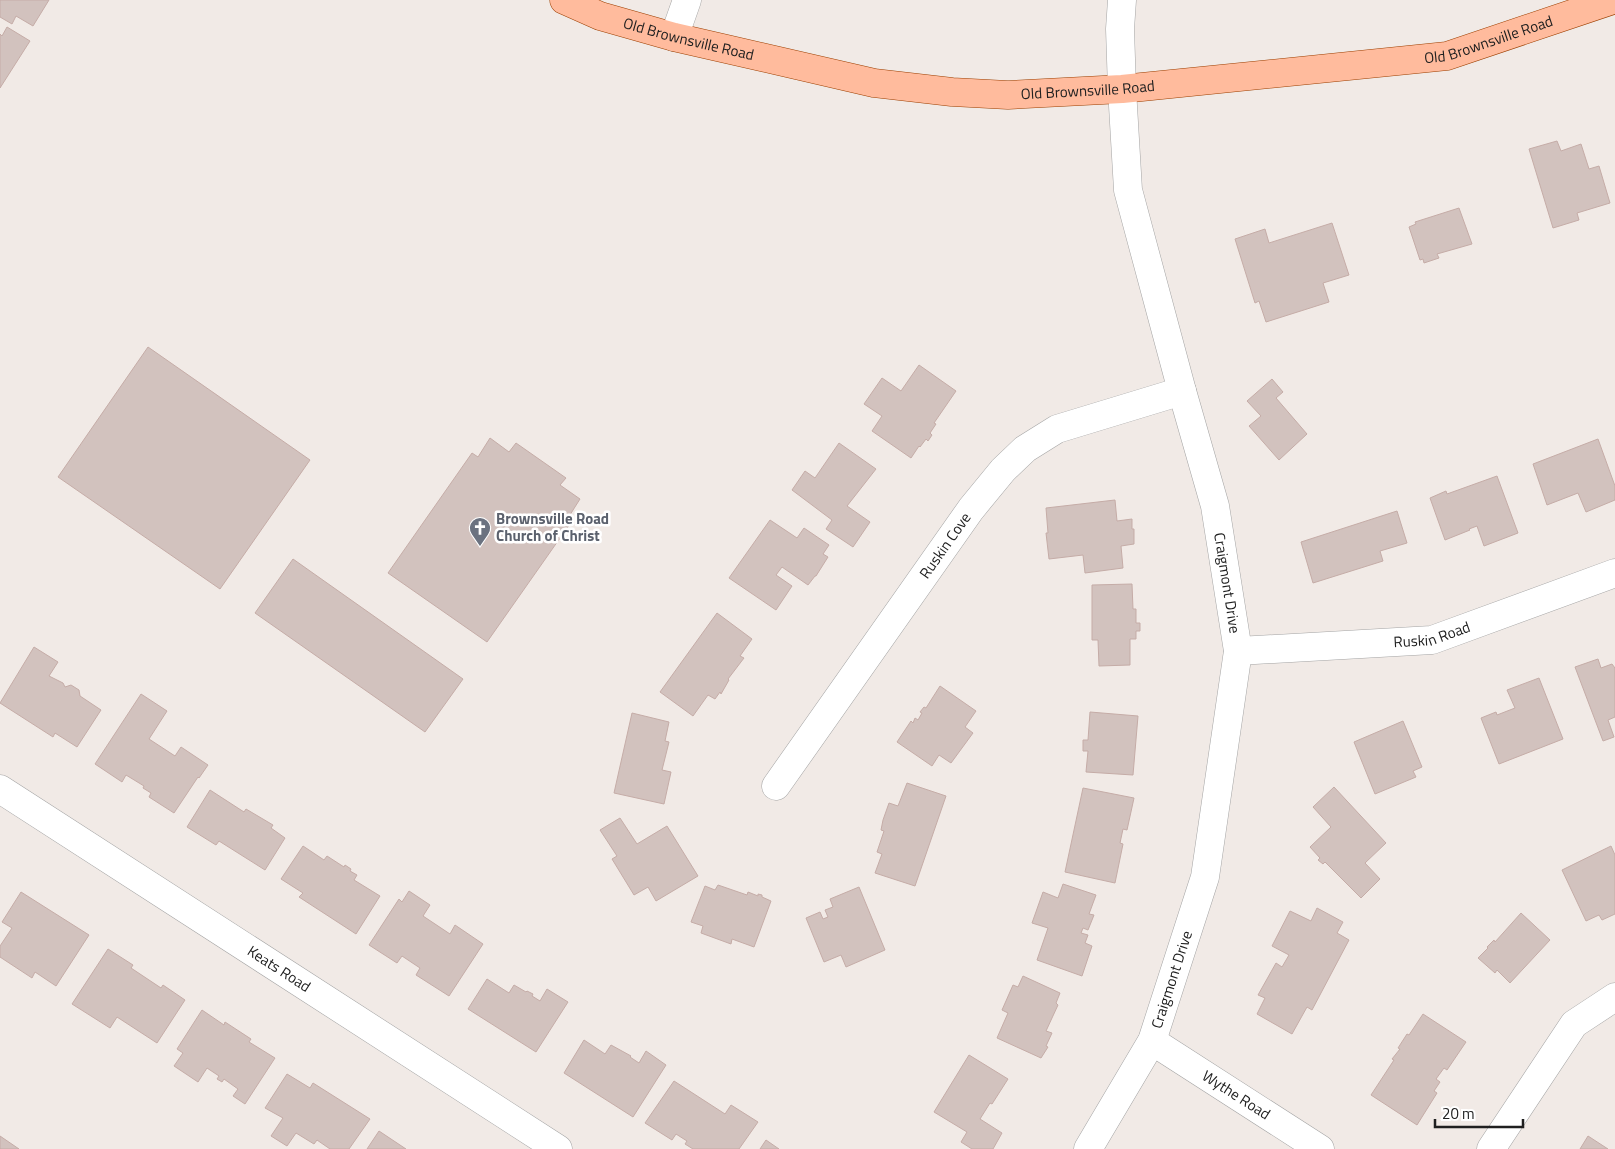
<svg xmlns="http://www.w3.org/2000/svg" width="1615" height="1149" font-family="'Titillium Web',sans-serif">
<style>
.building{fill:#d2c2be;stroke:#c5aca7}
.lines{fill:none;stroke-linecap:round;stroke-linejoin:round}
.minor-casing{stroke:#a4a4a4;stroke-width:29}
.major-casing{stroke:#9c3f00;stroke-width:29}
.minor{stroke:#fff;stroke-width:28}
.major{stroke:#ffbb9d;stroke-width:28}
.labels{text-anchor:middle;stroke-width:5;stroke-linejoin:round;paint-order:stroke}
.street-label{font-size:15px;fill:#202020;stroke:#fff}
.worship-label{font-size:15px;font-weight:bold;fill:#5b616d;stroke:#fff;text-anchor:start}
</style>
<rect width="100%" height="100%" fill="#f1eae6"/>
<!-- building -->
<path class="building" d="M0,0H49L33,26L16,16L12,24L0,17Z
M7,27L30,41L0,88V34L2,36Z
M1557,141L1561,151L1581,144L1589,169L1599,166L1610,203L1577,213L1579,220L1553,228L1529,149Z
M1459,208L1472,244L1437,254L1439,258L1424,263L1423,259L1420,260L1409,227L1416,224L1415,222Z
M1332,223L1349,275L1323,283L1329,302L1266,322L1259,301L1255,303L1235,239L1265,229L1269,243Z
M148,347L310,460L220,589L58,477Z
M919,365L956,391L934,423L936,424L930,433L932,435L928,441L926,439L920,447L919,446L911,458L872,431L882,416L864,404L882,378L901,391Z
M1272,379L1283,392L1276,398L1307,434L1279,460L1249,426L1261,416L1247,401Z
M490,438L509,452L516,443L566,478L560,485L580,499L568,518L572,521L487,642L388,573L472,453L478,457Z
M1598,439L1615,486V500L1586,512L1578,493L1547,505L1533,464Z
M839,443L876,469L847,506L870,522L853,547L826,529L832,520L792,490L805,471L815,478Z
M1497,476L1518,533L1484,546L1477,526L1469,529L1470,530L1445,540L1430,498L1446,491L1447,494Z
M1115,500L1117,521L1132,519V529H1134V544L1121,546L1123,568L1085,573L1083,555L1049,559L1046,533H1048L1046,508Z
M1397,511L1407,543L1380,551L1383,561L1313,583L1301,542Z
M770,520L797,538L804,528L829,545L823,554L828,557L816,576H815L808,585L782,567L776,575L792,586L776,610L729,578Z
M293,559L463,679L425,732L255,613Z
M1132,584L1133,609H1136V623H1140V631H1136V639H1130V665L1099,666L1098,640H1092V585Z
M717,613L752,639L740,656L744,658L728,679L729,680L721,694L720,692L715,699L708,695L693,716L660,692Z
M34,647L58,662L49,676L63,683L65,687L71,685L79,690L80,696L101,710L77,747L55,733L53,737L0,703Z
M1598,659L1601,668L1612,664L1615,668V717L1608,720L1614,737L1603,741L1575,667Z
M1539,678L1563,739L1499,764L1481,718L1496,712L1497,715L1515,708L1507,690Z
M940,686L976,711L965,727L973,733L951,763L939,755L932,766L897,742L911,721L913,723L915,718L918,720L922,713L920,712L924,707L926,708Z
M141,694L167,711L149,739L175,756L181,747L208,765L199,778L198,777L174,813L149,797L151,793L143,788L144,786L126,775L122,782L95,764Z
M1090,712L1138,716L1133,775L1086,772L1088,751H1083V740H1088Z
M632,713L669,722L665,741L669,742L662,770L671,772L664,804L614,793Z
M1403,721L1422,767L1413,771L1416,777L1375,794L1354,742Z
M907,783L946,796L915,886L875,873L882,854L877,852L884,831L881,830L883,820L889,803L898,806Z
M1334,787L1386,843L1365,863L1380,879L1361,898L1325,862L1323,864L1318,860L1320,858L1310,847L1331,827L1313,807Z
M1083,788L1134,798L1127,830L1123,829L1120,843L1123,844L1115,883L1065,872Z
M210,790L244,812L246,809L273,825L271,828L285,838L265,870L219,841L216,845L187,827Z
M620,818L637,844L667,826L698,876L656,901L648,887L634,895L612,859L617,856L600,830Z
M303,846L324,860L327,856L344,867L345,865L351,869L350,871L357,875L354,880L380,896L356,934L299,897L303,893L281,879Z
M1611,846L1615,855V914L1602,920L1599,915L1586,921L1562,870Z
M1063,884L1096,895L1089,914L1094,915L1088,930L1083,928L1081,933L1088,935L1085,943L1092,946L1082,976L1037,960L1048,928L1032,923L1043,892L1058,898Z
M718,885L747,895L748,892L758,896V894L762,895V897L771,901L754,947L732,939L731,944L701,933L703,926L691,922L705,886L715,890Z
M859,887L885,950L846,967L841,955L824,962L806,918L820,912L823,919L828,917L825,910L833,907L830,899Z
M409,891L430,905L423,916L450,934L455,925L483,944L449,996L416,975L420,968L402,956L397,963L369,945L399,899L402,902Z
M21,892L89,935L56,986L35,972L32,978L0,957V946L12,928L2,922Z
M1317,908L1343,922L1337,933L1349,940L1312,1010L1307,1007L1292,1034L1257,1014L1265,998L1258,995L1276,963L1282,967L1289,955L1272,946L1290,911L1311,921Z
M1521,913L1550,940L1510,983L1497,970L1495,973L1478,958L1488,948L1487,947L1494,940L1495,942Z
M108,949L133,965L131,968L161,988L163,985L185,1000L157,1043L117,1017L110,1028L72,1004Z
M1023,976L1060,993L1056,1003L1058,1005L1046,1031L1052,1033L1046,1046L1048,1047L1041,1058L997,1038L1008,1013L1002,1010L1013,985L1018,987Z
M487,979L509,993L514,985L526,992L527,991L533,994L532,996L540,1001L547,989L568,1002L536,1052L468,1009Z
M202,1010L224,1025L225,1022L251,1039L249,1042L275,1058L245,1104L233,1096L238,1089L224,1079L222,1082L217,1079L219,1076L207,1068L198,1082L174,1066L183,1053L177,1049Z
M1423,1014L1466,1042L1447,1070L1444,1068L1436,1079L1440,1082L1434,1091L1437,1093L1417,1125L1371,1095L1394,1060L1392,1059L1400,1049L1398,1048L1407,1034L1409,1035Z
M584,1040L605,1054L611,1045L631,1056L630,1057L639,1063L646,1051L666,1065L633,1117L564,1073Z
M969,1055L1008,1079L992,1104L990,1103L980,1119L1002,1133L993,1149H972L961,1142L967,1132L934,1112Z
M287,1074L310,1088L313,1083L370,1119L349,1149H330L317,1140L314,1144L296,1133L287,1146L271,1136L283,1118L265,1108Z
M674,1081L725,1114L731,1105L758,1122L739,1149H693L685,1144L687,1141L676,1134L672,1140L645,1123Z
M379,1131L406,1149H367Z
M0,1136L19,1149H0Z
M1588,1136L1608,1149H1580Z
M766,1140L779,1149H760Z"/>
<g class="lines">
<!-- minor casing -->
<g class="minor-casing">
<g id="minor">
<path d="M674,37L687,0"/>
<path id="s1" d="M1238,651L1432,640L1615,573"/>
<path id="s2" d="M776,786L971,509L1003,470L1025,449L1057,429L1182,391"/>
<path id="s3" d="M0,789L558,1149"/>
<path id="s4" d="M1152,1041L1320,1149"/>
<path id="s5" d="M1088,1149L1152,1041L1205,877L1238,651L1215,506L1182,391L1128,190L1122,89L1120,29L1122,0"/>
<path d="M1491,1149L1574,1024L1615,997"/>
</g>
</g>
<!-- major casing -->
<g class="major-casing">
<g id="major">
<path id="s6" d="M564,0L600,16L674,37L874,83L952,92L1008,95L1122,89L1447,56L1613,0"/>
</g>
</g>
<!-- minor -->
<use href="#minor" class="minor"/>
<!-- major -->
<use href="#major" class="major"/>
</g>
<!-- icons -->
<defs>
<g id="church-pin" transform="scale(1.125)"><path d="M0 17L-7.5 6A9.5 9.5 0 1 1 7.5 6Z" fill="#6b7280" stroke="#fff"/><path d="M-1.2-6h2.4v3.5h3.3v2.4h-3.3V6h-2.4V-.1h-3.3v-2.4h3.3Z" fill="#fff"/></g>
</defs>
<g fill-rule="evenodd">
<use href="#church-pin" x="480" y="528"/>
</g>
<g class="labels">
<!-- street labels -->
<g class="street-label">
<text dy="5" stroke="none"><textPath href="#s6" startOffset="131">Old Brownsville Road</textPath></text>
<text dy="5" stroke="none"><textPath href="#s6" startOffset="941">Old Brownsville Road</textPath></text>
<text dy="5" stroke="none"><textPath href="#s6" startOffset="536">Old Brownsville Road</textPath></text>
<text dy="5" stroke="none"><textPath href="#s2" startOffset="294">Ruskin Cove</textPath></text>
<text transform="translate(1227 583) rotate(81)" y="5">Craigmont Drive</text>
<text dy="5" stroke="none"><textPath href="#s1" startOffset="195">Ruskin Road</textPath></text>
<text dy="5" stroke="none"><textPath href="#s3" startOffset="332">Keats Road</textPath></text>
<text dy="5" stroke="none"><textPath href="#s5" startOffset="190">Craigmont Drive</textPath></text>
<text dy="5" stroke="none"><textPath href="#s4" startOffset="100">Wythe Road</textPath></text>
</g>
<!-- worship labels -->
<g class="worship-label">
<text x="496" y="524">Brownsville Road<tspan x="496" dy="17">Church of Christ</tspan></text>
</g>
</g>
<!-- scale -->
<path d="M1435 1119v8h88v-8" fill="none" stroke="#202020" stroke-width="2.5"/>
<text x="1442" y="1119" font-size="15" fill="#202020" stroke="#ffffff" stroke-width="4" paint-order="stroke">20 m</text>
</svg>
